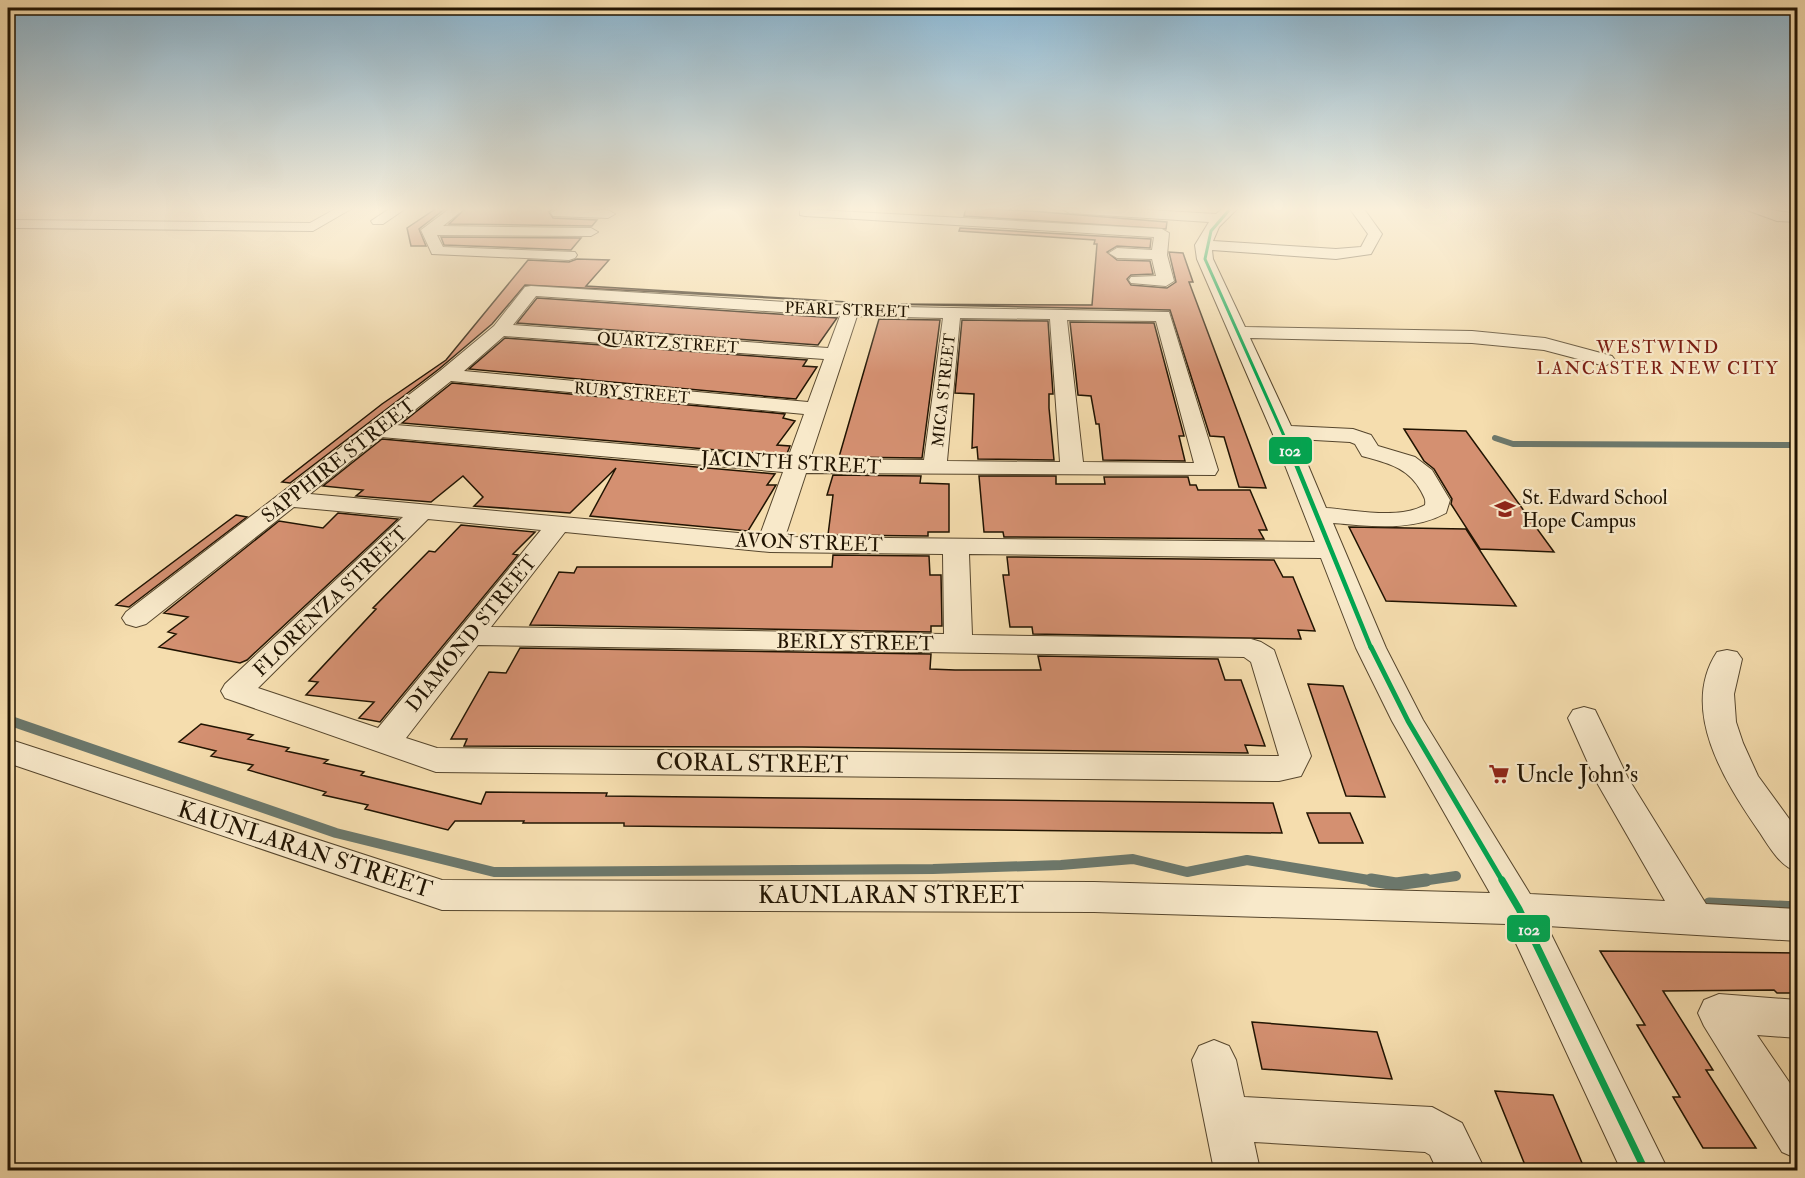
<svg xmlns="http://www.w3.org/2000/svg" width="1805" height="1178" font-family="'IM FELL Double Pica',serif">
<style>
.lines{fill:none;stroke-linecap:round;stroke-linejoin:round}
.stream-far2{stroke:#6c786c;stroke-width:6}
.stream-far1{stroke:#6c786c;stroke-width:10}
.stream{stroke:#6c786c;stroke-width:13}
.building{fill:#d49071;stroke:#211402;stroke-width:1.5}
.minor-casing{stroke:#56462d;stroke-width:2}
.minor{fill:#f8e9ca;fill-rule:evenodd}
.bus-1-far3-casing{stroke:#f8e9ca;stroke-width:6}
.bus-1-far2-casing{stroke:#f8e9ca;stroke-width:9}
.bus-1-far1-casing{stroke:#f8e9ca;stroke-width:10}
.bus-1-casing{stroke:#f8e9ca;stroke-width:11}
.bus-1-far3{stroke:#00a651;stroke-width:3}
.bus-1-far2{stroke:#00a651;stroke-width:4.5}
.bus-1-far1{stroke:#00a651;stroke-width:5}
.bus-1{stroke:#00a651;stroke-width:7}
.labels{text-anchor:middle;stroke-width:4.5;stroke-linejoin:round;paint-order:stroke}
.far-street-label{font-size:16px;fill:#211402;stroke:#f8e9ca}
.far-neighbourhood-label{font-size:18px;letter-spacing:1.5px;fill:#7a1f14;stroke:#f8e9ca}
.street-label{font-size:20px;fill:#211402;stroke:#f8e9ca}
.poi-label{font-size:20px;fill:#211402;stroke:#f8e9ca;text-anchor:start}
.near-street-label{font-size:24px;fill:#211402;stroke:#f8e9ca}
.near-poi-label{font-size:24px;fill:#211402;stroke:#f8e9ca;text-anchor:start}
.line-badge{stroke:#f8e9ca;stroke-width:2}
.badge-label{font-size:16px;text-anchor:middle;font-weight:bold;fill:#fff}
</style>
<rect width="100%" height="100%" fill="#f5ddae"/>
<filter id="stains"><feTurbulence type="fractalNoise" baseFrequency=".00333" numOctaves="4"/><feColorMatrix values="0 0 0 0 .2 0 0 0 0 .09 0 0 0 0 .02 0 0 0 .5 -.17"/></filter>
<radialGradient id="worn" r=".72"><stop offset=".6" stop-color="#630" stop-opacity="0"/><stop offset="1" stop-color="#630" stop-opacity=".3"/></radialGradient>
<g class="lines">
<!-- stream-far2 -->
<path class="stream-far2" d="M1495,438L1513,444L1798,445"/>
<!-- stream-far1 -->
<path class="stream-far1" d="M8,720L336,833L494,872L933,869L1061,865L1133,859L1187,872L1247,860L1381,882
M1415,882L1456,876"/>
<!-- stream -->
<path class="stream" d="M1371,880L1396,884L1426,880
M1709,904L1798,908"/>
</g>
<!-- building -->
<path class="building" d="M437,208H446L419,229L426,246H411L407,228Z
M466,208H554L549,212L553,218L597,220L592,226L449,224Z
M966,208L1030,211L1167,222L1166,229L964,216Z
M960,228L1151,239L1150,248L1117,246L1107,252L1117,260L1150,261L1153,274L1131,275L1127,279L1131,285L1167,288L1176,282L1169,252L1183,253L1193,282H1189L1266,488L1239,487L1224,437L1210,436L1170,310L884,304L1092,305L1097,244H1094L1095,240L959,231Z
M441,237L581,238L571,250L444,245Z
M577,259L609,260L586,286L848,302L525,285L492,324L439,369L290,483L282,482L382,404L446,360L528,260L569,262Z
M537,298L837,318L818,345L517,323Z
M879,319L940,320L922,458L839,457Z
M962,320L1048,321L1053,394H1049V408L1054,460L978,459L977,447L972,448L974,394L955,393Z
M1070,322L1154,323L1184,436H1179L1185,461L1103,460L1099,424H1096L1091,396L1078,395Z
M505,338L807,360L803,366L817,367L796,399L469,369Z
M452,383L785,414L783,418L795,421L777,445L790,446L786,456L402,423Z
M1404,429L1466,431L1554,552L1480,549L1451,504L1452,499L1434,469L1424,461Z
M382,439L775,474L767,485H776L748,531L590,516L616,468L570,513L474,506L483,497L463,476L431,502L356,496L363,490L323,486Z
M833,475L921,476L920,483L949,484V532H928V536L828,535L833,495H827Z
M979,476H1056V484H1105L1104,477H1188L1190,485H1196L1198,490H1250L1267,530H1259L1264,539L1004,537L1003,532H984Z
M338,513L398,519L247,660L240,663L159,647L176,634L168,632L188,617L164,613L279,521L323,528Z
M236,515L247,517L129,607L116,605Z
M461,525L535,532L513,554L518,555L380,722L359,718L374,702L306,695L318,682L309,681L376,609L373,608L429,551L435,552Z
M1349,527L1466,529L1516,606L1386,601Z
M833,555L929,556L930,575H941L942,626H931V632L530,625L559,572L574,573L577,567H832Z
M1007,557L1274,560L1283,577H1293L1315,631L1298,630L1301,639L1033,634L1032,627H1010L1003,575H1009Z
M520,648L931,654L930,669L955,670H1041L1038,656L1218,659L1225,680H1241L1265,746L1245,745L1248,753L802,747L464,746L467,739H451L489,672L506,673Z
M1308,684L1343,686L1385,797L1346,796Z
M201,724L253,735L248,739L289,748L286,751L328,760L324,763L364,772L361,775L481,804L486,792L607,793L606,796L1273,803L1282,833L624,826V823H523L524,821H455L448,830L365,809L368,805L323,795L326,792L248,770L253,765L211,756L216,751L179,742Z
M1307,813H1350L1363,843H1319Z
M1600,951L1797,953V993H1777L1774,990L1663,991L1713,1070H1706L1756,1148H1703L1673,1097H1680L1637,1025H1645Z
M1252,1022L1377,1032L1392,1079L1262,1069Z
M1495,1091L1553,1095L1585,1170H1527Z"/>
<g class="lines">
<!-- minor casing -->
<g class="minor-casing">
<path id="minor" d="M335,209H351L313,231L16,228L9,224L16,220L310,223Z
M389,209H405L383,224H373L371,221Z
M449,209H464L443,226L591,228L598,232L591,236L437,235L443,247L575,252L577,255L575,258L569,260L432,254L421,230Z
M558,209L608,210L615,214L608,218L553,216L551,213Z
M800,209L1162,229L1169,233L1167,255L1174,281L1166,286L1131,283L1129,280L1131,277L1156,276L1152,259L1117,258L1109,253L1117,248L1152,250L1154,237L805,216L800,215Z
M1062,209H1132L1216,214L1222,209H1237L1219,227L1213,241L1336,249L1361,247L1368,234L1350,209H1364L1382,234L1371,254L1336,259L1212,250L1213,259L1245,327L1472,331L1545,338L1612,356L1615,360L1605,366L1544,350L1472,343L1250,338L1291,426L1353,429L1371,435L1378,446L1415,457L1432,470L1450,500L1446,513C1412,532 1370,526 1333,523L1386,648L1423,720L1530,894L1665,901L1596,781L1568,718L1573,710L1584,707L1595,710L1628,778L1706,904L1798,909V941L1547,926L1668,1170H1621L1507,924L1094,912L442,910L8,763V739L442,880L1094,882L1490,893L1392,721L1356,648L1321,558L969,554L972,635L1251,639L1261,642L1274,650L1311,756L1301,776L1279,781L436,772L225,698L221,691L225,684L403,517L294,507L146,624L136,627L126,624L122,618L126,612L440,371L494,326L525,287L531,286L850,306L1169,312L1218,470L1215,475L806,473L785,537L1315,542L1272,432L1197,259L1195,245L1209,222L1069,213ZM536,296L840,316L828,348L513,325ZM857,316L943,318L924,460L810,459ZM960,318L1050,319L1060,462L947,461ZM1067,320L1156,321L1194,463L1083,462ZM504,336L824,359L808,402L464,371ZM451,381L804,414L788,458L396,425ZM381,437L783,472L760,535L310,494ZM1297,439L1350,442L1355,444L1362,456C1387,463 1408,467 1421,491C1424,497 1426,499 1425,505C1398,520 1356,510 1326,508ZM428,519L541,530L378,728L258,688ZM565,532L770,552L943,554L944,634L491,627ZM478,645L1244,657L1251,662L1279,756L437,748L406,738Z
M1744,209H1764L1798,214V222L1777,221Z
M1727,650L1737,652L1742,659L1734,694L1736,722L1743,743L1758,776L1798,831V872C1779,866 1769,846 1758,830C1725,782 1679,710 1717,652Z
M1719,994L1798,1000V1038L1757,1035L1798,1095V1159L1782,1152L1704,1026L1698,1013L1704,1000Z
M1214,1040L1229,1046L1236,1060L1244,1097L1432,1107L1462,1123L1485,1170H1437L1430,1155L1425,1152L1254,1142L1260,1170H1214L1192,1060L1199,1046Z"/>
</g>
<!-- minor -->
<use href="#minor" class="minor"/>
<!-- bus-1-far3 casing -->
<g class="bus-1-far3-casing">
<path id="bus-1-far3" d="M1230,209L1211,231L1205,259L1297,465"/>
</g>
<!-- bus-1-far2 casing -->
<g class="bus-1-far2-casing">
<path id="bus-1-far2" d="M1296,464L1371,648"/>
</g>
<!-- bus-1-far1 casing -->
<g class="bus-1-far1-casing">
<path id="bus-1-far1" d="M1371,647L1408,721L1503,882"/>
</g>
<!-- bus-1 casing -->
<g class="bus-1-casing">
<path id="bus-1" d="M1502,880L1519,909L1645,1170"/>
</g>
<!-- bus-1-far3 -->
<use href="#bus-1-far3" class="bus-1-far3"/>
<!-- bus-1-far2 -->
<use href="#bus-1-far2" class="bus-1-far2"/>
<!-- bus-1-far1 -->
<use href="#bus-1-far1" class="bus-1-far1"/>
<!-- bus-1 -->
<use href="#bus-1" class="bus-1"/>
</g>
<!-- sky -->
<linearGradient id="sky" x2="0" y2="1"><stop stop-color="#8ab6d2"/><stop offset="0.56" stop-color="#faf0db"/><stop offset="1" stop-color="#faf0db" stop-opacity="0"/></linearGradient>
<rect width="1805" height="373" fill="url(#sky)"/>
<!-- icons -->
<defs>
<g id="school-bare" transform="scale(1.62)"><path d="M0-5L7-2L0 1L-7-2ZM-4 1L0 2.5L4 1V4Q0 6-4 4Z" fill="#8f2418" stroke="#f8e9ca" stroke-width="2.5" paint-order="stroke"/></g>
<g id="supermarket-bare" transform="scale(1.62)"><path d="M-6-5.5h2.5l.6 2H6L4.5 2H-2.5L-4.4-4H-6ZM-1.5 3.2a1.3 1.3 0 1 0 .1 0ZM3 3.2a1.3 1.3 0 1 0 .1 0Z" fill="#8f2418" stroke="#f8e9ca" stroke-width="2.5" paint-order="stroke"/></g>
</defs>
<g fill-rule="evenodd">
<use href="#school-bare" x="1505" y="509"/>
<use href="#supermarket-bare" x="1499" y="774"/>
</g>
<g class="labels">
<!-- far-street labels -->
<g class="far-street-label">
<text transform="translate(847 309) rotate(2)" y="6">PEARL STREET</text>
<text transform="translate(668 342) rotate(4)" y="6">QUARTZ STREET</text>
<text transform="translate(943 390) rotate(-84)" y="6">MICA STREET</text>
<text transform="translate(632 392) rotate(5)" y="6">RUBY STREET</text>
</g>
<!-- far-neighbourhood labels -->
<g class="far-neighbourhood-label">
<text x="1658" y="353">WESTWIND<tspan x="1658" dy="21">LANCASTER NEW CITY</tspan></text>
</g>
<!-- street labels -->
<g class="street-label">
<text transform="translate(338 460) rotate(-38)" y="7">SAPPHIRE STREET</text>
<text transform="translate(791 462) rotate(3)" y="7">JACINTH STREET</text>
<text transform="translate(809 542) rotate(2)" y="7">AVON STREET</text>
<text transform="translate(330 601) rotate(-44)" y="7">FLORENZA STREET</text>
<text transform="translate(471 633) rotate(-51)" y="7">DIAMOND STREET</text>
<text transform="translate(855 642) rotate(1)" y="7">BERLY STREET</text>
</g>
<!-- poi labels -->
<g class="poi-label">
<text x="1522" y="504">St. Edward School<tspan x="1522" dy="23">Hope Campus</tspan></text>
</g>
<!-- near-street labels -->
<g class="near-street-label">
<text transform="translate(752 763) rotate(1)" y="8">CORAL STREET</text>
<text transform="translate(305 849) rotate(18)" y="8">KAUNLARAN STREET</text>
<text x="891" y="903">KAUNLARAN STREET</text>
</g>
<!-- near-poi labels -->
<g class="near-poi-label">
<text x="1516" y="782">Uncle John's</text>
</g>
</g>
<g class="line-badge">
<rect x="1268" y="436" width="45" height="29" rx="6" fill="#00a651"/>
<rect x="1506" y="914" width="45" height="29" rx="6" fill="#00a651"/>
</g>
<g class="badge-label">
<text x="1290" y="456">102</text>
<text x="1529" y="935">102</text>
</g>
<!-- margin -->
<rect width="1805" height="1178" fill="none" stroke="#f5ddae" stroke-width="30"/>
<rect x="9" y="9" width="1787" height="1160" fill="none" stroke="#211402" stroke-width="3"/>
<rect x="15" y="15" width="1775" height="1148" fill="none" stroke="#211402" stroke-width="1.5"/>
<rect width="100%" height="100%" filter="url(#stains)"/>
<rect width="100%" height="100%" fill="url(#worn)"/>
</svg>
